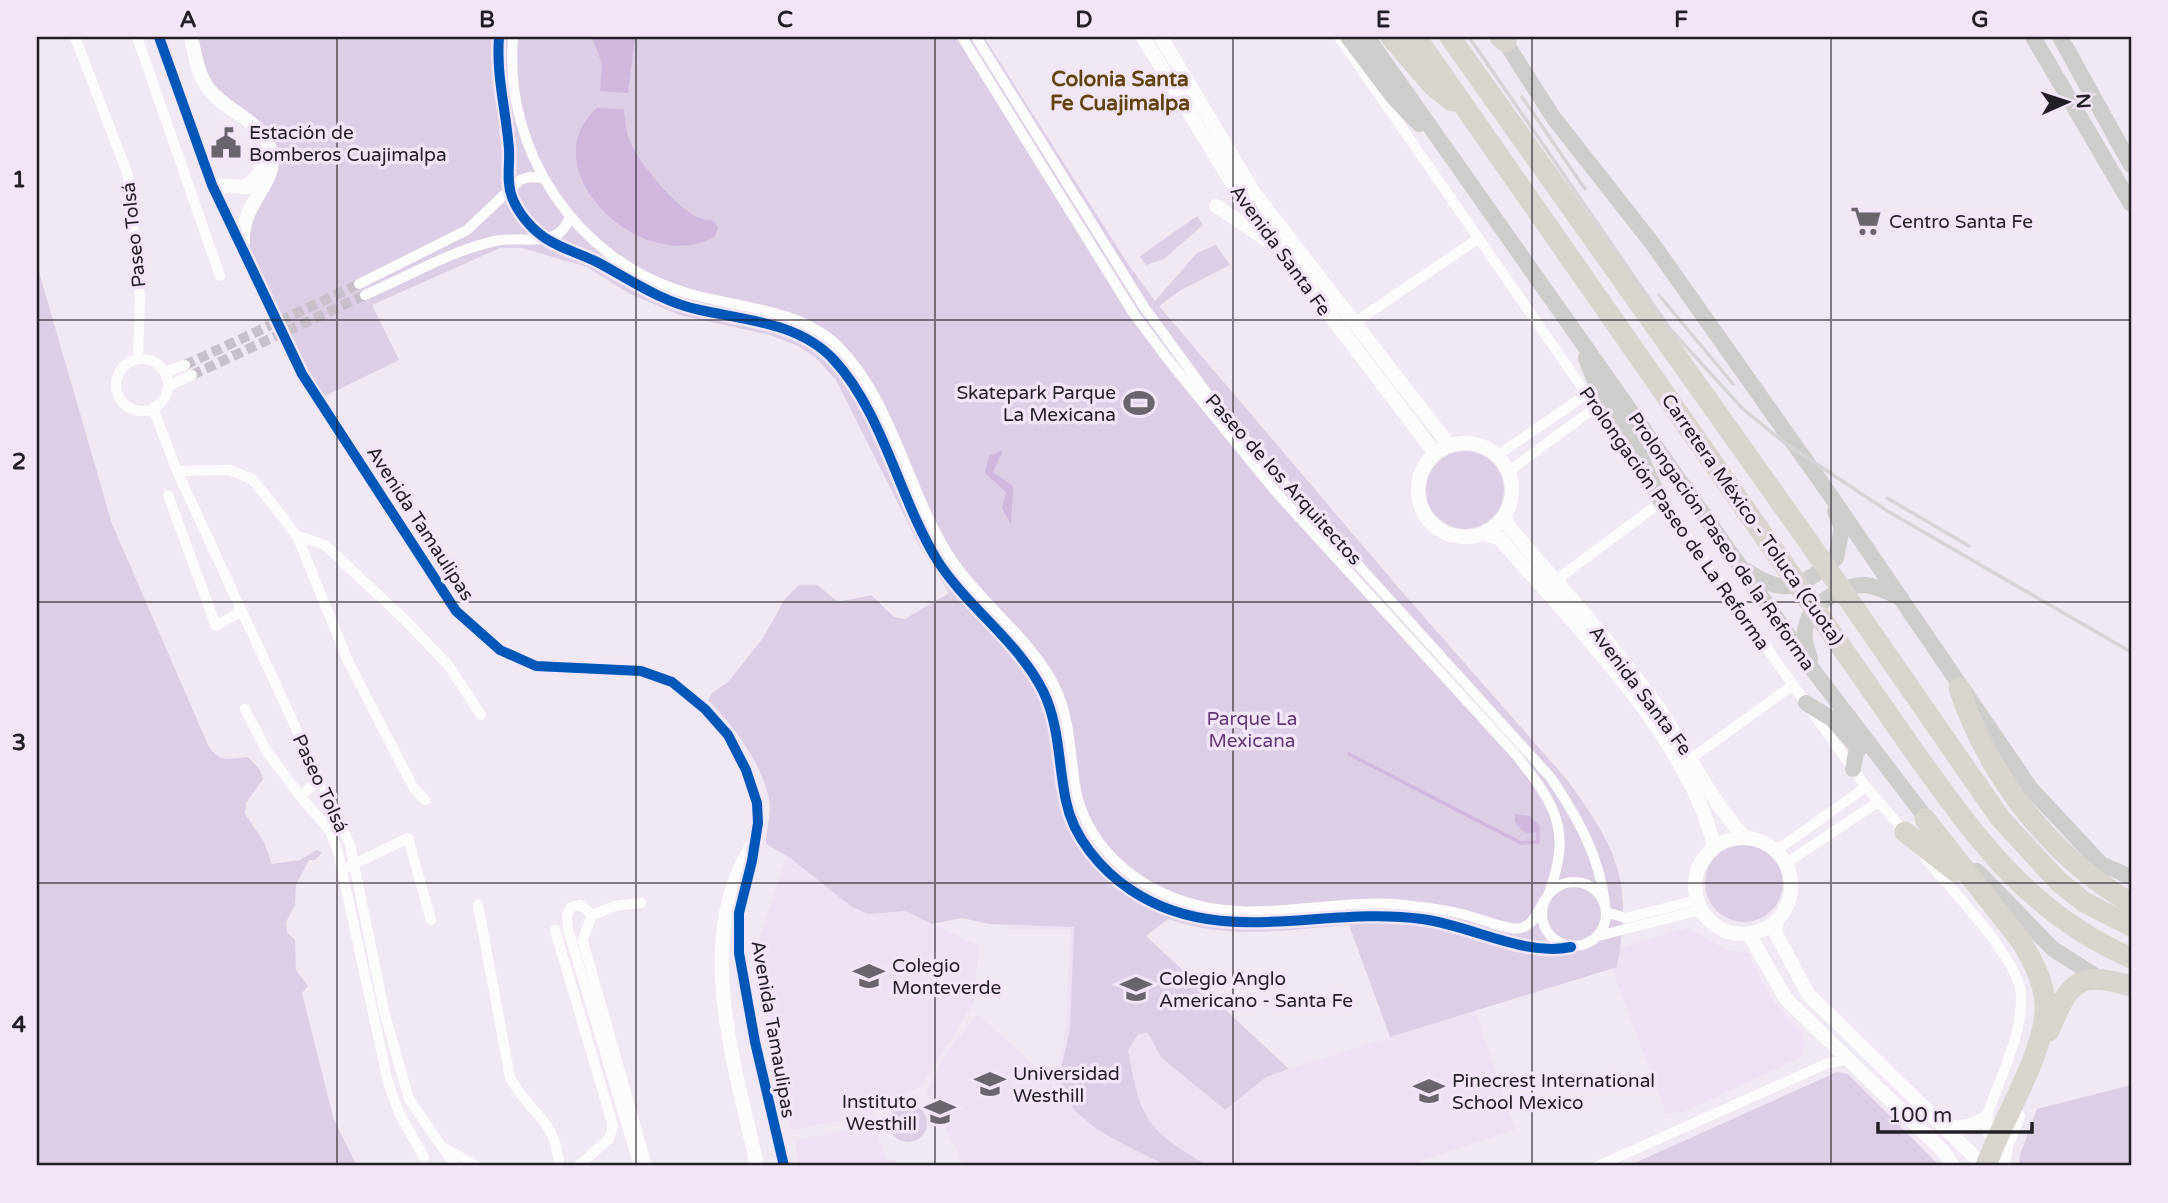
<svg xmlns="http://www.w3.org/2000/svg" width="2168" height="1203" font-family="'Varela Round',sans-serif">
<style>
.built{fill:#ede1f3}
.green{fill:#dccee4}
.water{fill:#d0b7dd}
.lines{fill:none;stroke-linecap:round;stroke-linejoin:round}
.stream{stroke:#d0b7dd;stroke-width:3.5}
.minor-tunnel{stroke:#c7c0ca;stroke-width:10;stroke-dasharray:10 5;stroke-linecap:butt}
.minor{stroke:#fdfcfd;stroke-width:10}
.tertiary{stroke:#fdfcfd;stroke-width:14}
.secondary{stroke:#cfcccc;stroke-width:16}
.motorway{stroke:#dad4ce;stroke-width:21}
.rail{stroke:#d6d4d6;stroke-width:3.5}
.cycleway-casing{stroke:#f1e5f7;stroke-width:15}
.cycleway{stroke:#0057b8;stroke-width:10}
.grid{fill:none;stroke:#221e25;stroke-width:2;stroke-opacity:0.55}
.labels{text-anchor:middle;stroke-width:7;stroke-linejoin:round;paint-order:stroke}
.poi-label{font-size:19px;fill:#221e25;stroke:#f1e5f7;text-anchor:start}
.street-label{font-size:19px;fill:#221e25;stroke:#f1e5f7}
.park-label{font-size:19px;fill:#643b78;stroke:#f1e5f7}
.neighbourhood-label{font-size:21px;font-weight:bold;fill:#614308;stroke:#f1e5f7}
.neatline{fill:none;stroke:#221e25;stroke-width:2.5}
.grid-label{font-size:23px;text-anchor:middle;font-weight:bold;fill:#221e25}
</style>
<rect width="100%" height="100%" fill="#f0e9f3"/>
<!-- built -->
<path class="built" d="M787,856L979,946L973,1004L922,1085L872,1115L790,1130L756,948Z
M1094,887L1289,1069L1475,1011L1515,1130L1405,1166H1158L1149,1162L1155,1166H965L926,1091L948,1050L978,1014L1046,1076L1054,1087L1064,1043L1071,929H1007L1021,905Z
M1687,928L1729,951L1748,953L1771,999L1802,1033L1806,1042L1803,1054L1797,1059L1683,1112L1666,1113L1612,969L1617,967L1620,948Z
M874,1125L887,1160L911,1166H799L795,1141Z"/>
<!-- green -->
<path class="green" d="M196,37H984L1128,264L1155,301L1197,253L1216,245L1230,265L1181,290L1159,306L1397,586L1568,781C1618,851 1633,880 1617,967L1390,1037L1349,925C1287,930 1227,940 1168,919L1146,936L1289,1069L1266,1077L1225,1110L1161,1057L1148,1033L1138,1034L1128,1050C1141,1123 1146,1128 1208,1166H1167L1125,1145L1098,1130L1074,1110L1061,1087L1062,1064L1070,1029L1074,927L989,924L962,918L932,924L905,911L868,914L852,907L789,857L766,844C766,830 772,813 769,799C762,763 733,725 708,700L713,692L727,683L763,638L785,599L799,585H817L838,602L871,595L894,617L905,619L949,593L918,543L836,380L815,357L798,346L770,335L680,315L630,294L587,267L522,248H500L372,305L399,360L323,397L313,382L245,244L271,145L210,83Z
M1197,216L1203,225L1164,259L1146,265L1140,256Z
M37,265L112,524L208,745C218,763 231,759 248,757L260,770L263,779L246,803L245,814L264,842L272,864L300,860L317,850L322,853L315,860H309L296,885L295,905L286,922L287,932L295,940L296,970L308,986L302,993L334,1120L357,1166H37Z
M1426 490a39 39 0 1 1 78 0a39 39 0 1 1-78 0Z
M1705 883a39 39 0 1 1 78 0a39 39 0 1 1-78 0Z
M1837,1072L1848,1074L1940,1166H1628Z
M2131,1085V1166H2019L2020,1155L2037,1109Z
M889 1123a19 19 0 1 1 38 0a19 19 0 1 1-38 0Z"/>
<!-- water -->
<path class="water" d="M592,37H635L628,93L600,91L602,64Z
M597,108L624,109C625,123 626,134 632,146C643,167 689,226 713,220L718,228L715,236C644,279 528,169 597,108Z
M1003,450L993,472L1013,486L1011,524L1002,508L1006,492L985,473L989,456Z
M1515,814L1530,816L1540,826L1538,831C1528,837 1520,831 1515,821Z"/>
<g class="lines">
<!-- stream -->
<path class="stream" d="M1349,754L1521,843L1538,842V827"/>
<!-- minor-tunnel -->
<path class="minor-tunnel" d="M185,365L359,284
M192,375L365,295"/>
<!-- minor -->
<path class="minor" d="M75,37L128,175L140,298L138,358
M137,37L220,276
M499,37C496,76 506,110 509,149C510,164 506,182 512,197C517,211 529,226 541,235C557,248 580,253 599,263C632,281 662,302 700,310C746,320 800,323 834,360C883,413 899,498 937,560C967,607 1018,641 1043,691C1060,726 1058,764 1066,801C1073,837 1101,870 1131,890C1220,950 1324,905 1422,919C1470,925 1524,957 1571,947
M513,37C503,150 576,261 687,293C738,308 799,308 839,347C896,405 909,501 956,566C985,606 1034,643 1055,687C1070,718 1070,752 1075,785C1084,841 1128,882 1180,900C1252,927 1330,897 1404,905C1425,907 1446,910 1466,915C1481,919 1496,926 1511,928C1516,929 1521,929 1526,926C1535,921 1539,910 1544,901
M962,37L1134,314L1170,362L1276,492L1517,756C1556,806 1572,830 1549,893
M976,37L1144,307L1206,392L1256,452L1551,778C1578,818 1600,857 1605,905
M1339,37L1642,474
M359,284L467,230L520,180L529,177L543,178
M365,295C407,277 450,251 495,241C523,235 558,251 570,217
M1354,323L1479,238
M116 385a26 26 0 1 1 52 0a26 26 0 1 1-52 0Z
M165,372L185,365
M168,386L192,375
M153,408L177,471L350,845L385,1015L409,1099L455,1166
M1498,455L1587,394
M177,471L229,470L252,479L267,497L297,536L348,661L413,787L425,800
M1509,471L1596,407
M168,495L216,626L242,611
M1658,496L1866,787L1908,835
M297,536L325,545L407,622L449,666L481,715
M1555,581L1661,502
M245,709L266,750L300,796L320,779
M1692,758L1793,685
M300,796L330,831L338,852L388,1082L399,1113L424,1157
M1777,850L1866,787
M1926,859C1950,888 2019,959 2021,994C2023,1036 1999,1079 1986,1118
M1786,863L1878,802
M348,867L408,838L431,920
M1542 914a32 32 0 1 1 64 0a32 32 0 1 1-64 0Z
M478,905L510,1077C529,1115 556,1117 559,1166
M1606,912L1626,918L1697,900
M592,915L615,906L641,903
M555,930L613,1126L609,1139L578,1166
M1598,936L1701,910
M443,1147L477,1166
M639,1166L568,929L567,915L571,907L581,905L592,915L583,939L584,945L647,1166
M1598,1166L1828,1063L1848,1060"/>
<!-- tertiary -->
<path class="tertiary" d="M159,37L212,185L302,374L456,611L500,650L536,666L641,671L672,682L705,709L728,735L746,770L757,803L758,823L752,861L739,913V953L755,1042L784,1166
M191,37C195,54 197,73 208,88C226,113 264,120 271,153C278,185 241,200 243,243
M1143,37L1243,201L1435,453
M1161,37L1254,193L1449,445
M212,185L246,187L260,174L262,156
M1216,206L1267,240
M1418 490a47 47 0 1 1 94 0a47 47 0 1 1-94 0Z
M1504,517L1509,527C1557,583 1608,639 1652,699C1684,743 1707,796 1743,836
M1482,534L1499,538C1572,622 1688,737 1714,846
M1695 886a48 48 0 1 1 96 0a48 48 0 1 1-96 0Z
M752,846C692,940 736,1066 757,1166
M1777,921L1774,930L1808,994L1984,1166
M1749,934L1786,999L1943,1151L1953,1166
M1947,1128L1969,1126L1986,1118L1991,1136L2005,1137
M2003,1166L2006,1146L2018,1116"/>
<!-- secondary -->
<path class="secondary" d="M1348,37L1394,98L1419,124
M1367,37L1813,670L1932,826
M1502,37L1553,117L1652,243L1828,492L2031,789L2101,864L2131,877
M2033,37L2131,204
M2060,37L2131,165
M1586,358L1595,381L1639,453L1661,502
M1747,571C1787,598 1802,586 1836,558L1842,528L1835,511
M1810,659C1806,646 1802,635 1807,622C1813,603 1845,584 1865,585C1877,586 1890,593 1901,598
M1806,703L1832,719L1859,749
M1853,769L1859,737
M1977,871L2053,949L2102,980"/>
<!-- motorway -->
<path class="motorway" d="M1391,37L1433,86L1452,101
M1416,37L1918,757C1980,843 2031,914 2131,958
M1450,37L1808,541L2000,818L2059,882L2084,902L2131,926
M1500,37L1506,42
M1959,688C1988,776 2051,857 2131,903
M1925,819L2021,941C2034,963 2047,987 2045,1013C2041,1060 2002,1120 1986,1166
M1905,832L1955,871
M2049,1031C2069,982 2078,970 2131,986"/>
<!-- rail -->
<path class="rail" d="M1469,37L1670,329L1743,409L1785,443L1889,512L2131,652
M1522,97L1585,189
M1659,295L1733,384
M1887,498L1969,546"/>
<!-- cycleway casing -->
<g class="cycleway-casing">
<path id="cycleway" d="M159,37L212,185L302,374L456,611L500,650L536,666L641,671L672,682L705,709L728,735L746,770L757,803L758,823L752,861L739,913V953L755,1042L784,1166
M499,37C496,76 506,110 509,149C510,164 506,182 512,197C517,211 529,226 541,235C557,248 580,253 599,263C632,281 662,302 700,310C746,320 800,323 834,360C883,413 899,498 937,560C967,607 1018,641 1043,691C1060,726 1058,764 1066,801C1073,837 1101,870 1131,890C1220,950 1324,905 1422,919C1470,925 1524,957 1571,947"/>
</g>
<!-- cycleway -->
<use href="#cycleway" class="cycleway"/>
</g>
<!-- grid -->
<path class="grid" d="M337,37V1166M636,37V1166M935,37V1166M1233,37V1166M1532,37V1166M1831,37V1166M37,320H2131M37,602H2131M37,883H2131"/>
<!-- icons -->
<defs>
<g id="civic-bare" transform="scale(2.415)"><path d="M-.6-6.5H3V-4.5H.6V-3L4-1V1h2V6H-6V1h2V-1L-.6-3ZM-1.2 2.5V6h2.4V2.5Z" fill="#6a656d" stroke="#f1e5f7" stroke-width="2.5" paint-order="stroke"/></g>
<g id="supermarket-bare" transform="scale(2.415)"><path d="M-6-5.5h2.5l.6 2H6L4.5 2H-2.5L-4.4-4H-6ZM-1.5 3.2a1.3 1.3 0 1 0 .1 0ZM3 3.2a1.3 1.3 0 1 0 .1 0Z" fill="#6a656d" stroke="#f1e5f7" stroke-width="2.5" paint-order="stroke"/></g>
<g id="stadium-bare" transform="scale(2.415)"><path d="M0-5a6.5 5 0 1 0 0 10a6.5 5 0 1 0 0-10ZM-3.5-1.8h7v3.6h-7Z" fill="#6a656d" stroke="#f1e5f7" stroke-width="2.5" paint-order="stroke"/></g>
<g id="school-bare" transform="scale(2.415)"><path d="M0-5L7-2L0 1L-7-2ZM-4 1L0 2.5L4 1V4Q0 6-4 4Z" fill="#6a656d" stroke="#f1e5f7" stroke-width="2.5" paint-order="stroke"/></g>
<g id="university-bare" transform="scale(2.415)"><path d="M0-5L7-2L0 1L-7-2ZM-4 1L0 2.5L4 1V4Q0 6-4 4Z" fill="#6a656d" stroke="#f1e5f7" stroke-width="2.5" paint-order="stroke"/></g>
</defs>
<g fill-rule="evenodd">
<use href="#civic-bare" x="226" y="143"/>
<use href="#supermarket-bare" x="1866" y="221"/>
<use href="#stadium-bare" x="1139" y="403"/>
<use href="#school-bare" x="869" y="976"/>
<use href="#school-bare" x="1136" y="989"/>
<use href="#university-bare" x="990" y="1084"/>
<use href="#school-bare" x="1429" y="1091"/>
<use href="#university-bare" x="940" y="1112"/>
</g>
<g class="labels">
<!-- poi labels -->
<g class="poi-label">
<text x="249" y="139">Estación de<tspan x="249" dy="22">Bomberos Cuajimalpa</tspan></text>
<text x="1889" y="228">Centro Santa Fe</text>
<text x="1116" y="399" text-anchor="end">Skatepark Parque<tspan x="1116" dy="22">La Mexicana</tspan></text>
<text x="892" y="972">Colegio<tspan x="892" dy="22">Monteverde</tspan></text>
<text x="1159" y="985">Colegio Anglo<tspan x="1159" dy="22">Americano - Santa Fe</tspan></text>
<text x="1013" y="1080">Universidad<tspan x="1013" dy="22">Westhill</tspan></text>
<text x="1452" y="1087">Pinecrest International<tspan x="1452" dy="22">School Mexico</tspan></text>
<text x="917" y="1108" text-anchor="end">Instituto<tspan x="917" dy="22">Westhill</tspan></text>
</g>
<!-- street labels -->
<g class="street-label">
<text transform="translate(133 235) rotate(-96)" y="7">Paseo Tolsá</text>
<text transform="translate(1281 250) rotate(54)" y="7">Avenida Santa Fe</text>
<text transform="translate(1284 479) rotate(48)" y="7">Paseo de los Arquitectos</text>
<text transform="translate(1675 518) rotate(55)" y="7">Prolongación Paseo de La Reforma</text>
<text transform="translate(1753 519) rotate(55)" y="7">Carretera México - Toluca (Cuota)</text>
<text transform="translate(421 523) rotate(57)" y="7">Avenida Tamaulipas</text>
<text transform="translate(1722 541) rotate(55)" y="7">Prolongación Paseo de la Reforma</text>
<text transform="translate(1641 690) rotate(53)" y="7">Avenida Santa Fe</text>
<text transform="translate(321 783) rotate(65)" y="7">Paseo Tolsá</text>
<text transform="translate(774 1029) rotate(80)" y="7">Avenida Tamaulipas</text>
</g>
<!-- park labels -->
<g class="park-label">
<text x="1252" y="725">Parque La<tspan x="1252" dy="22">Mexicana</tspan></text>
</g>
<!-- neighbourhood labels -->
<g class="neighbourhood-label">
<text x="1120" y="86">Colonia Santa<tspan x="1120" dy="24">Fe Cuajimalpa</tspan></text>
</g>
</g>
<!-- border -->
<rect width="2168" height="1203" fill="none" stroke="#f1e5f7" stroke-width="77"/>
<!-- north arrow -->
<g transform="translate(2067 102) rotate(87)" stroke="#f1e5f7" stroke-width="5" paint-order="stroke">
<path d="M0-5L12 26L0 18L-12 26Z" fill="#221e25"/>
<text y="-10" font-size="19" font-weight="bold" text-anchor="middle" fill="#221e25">N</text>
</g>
<!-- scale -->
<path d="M1878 1122v10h154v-10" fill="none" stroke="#221e25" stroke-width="3.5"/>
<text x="1888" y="1122" font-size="21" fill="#221e25" stroke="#f1e5f7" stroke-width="5" paint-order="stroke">100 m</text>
<rect x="38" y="38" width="2092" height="1126" class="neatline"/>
<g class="grid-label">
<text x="188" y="27">A</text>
<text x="487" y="27">B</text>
<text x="785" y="27">C</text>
<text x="1084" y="27">D</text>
<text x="1383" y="27">E</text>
<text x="1681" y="27">F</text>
<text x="1980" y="27">G</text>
<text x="19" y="187">1</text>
<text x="19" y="469">2</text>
<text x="19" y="750">3</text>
<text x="19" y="1032">4</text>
</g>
</svg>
